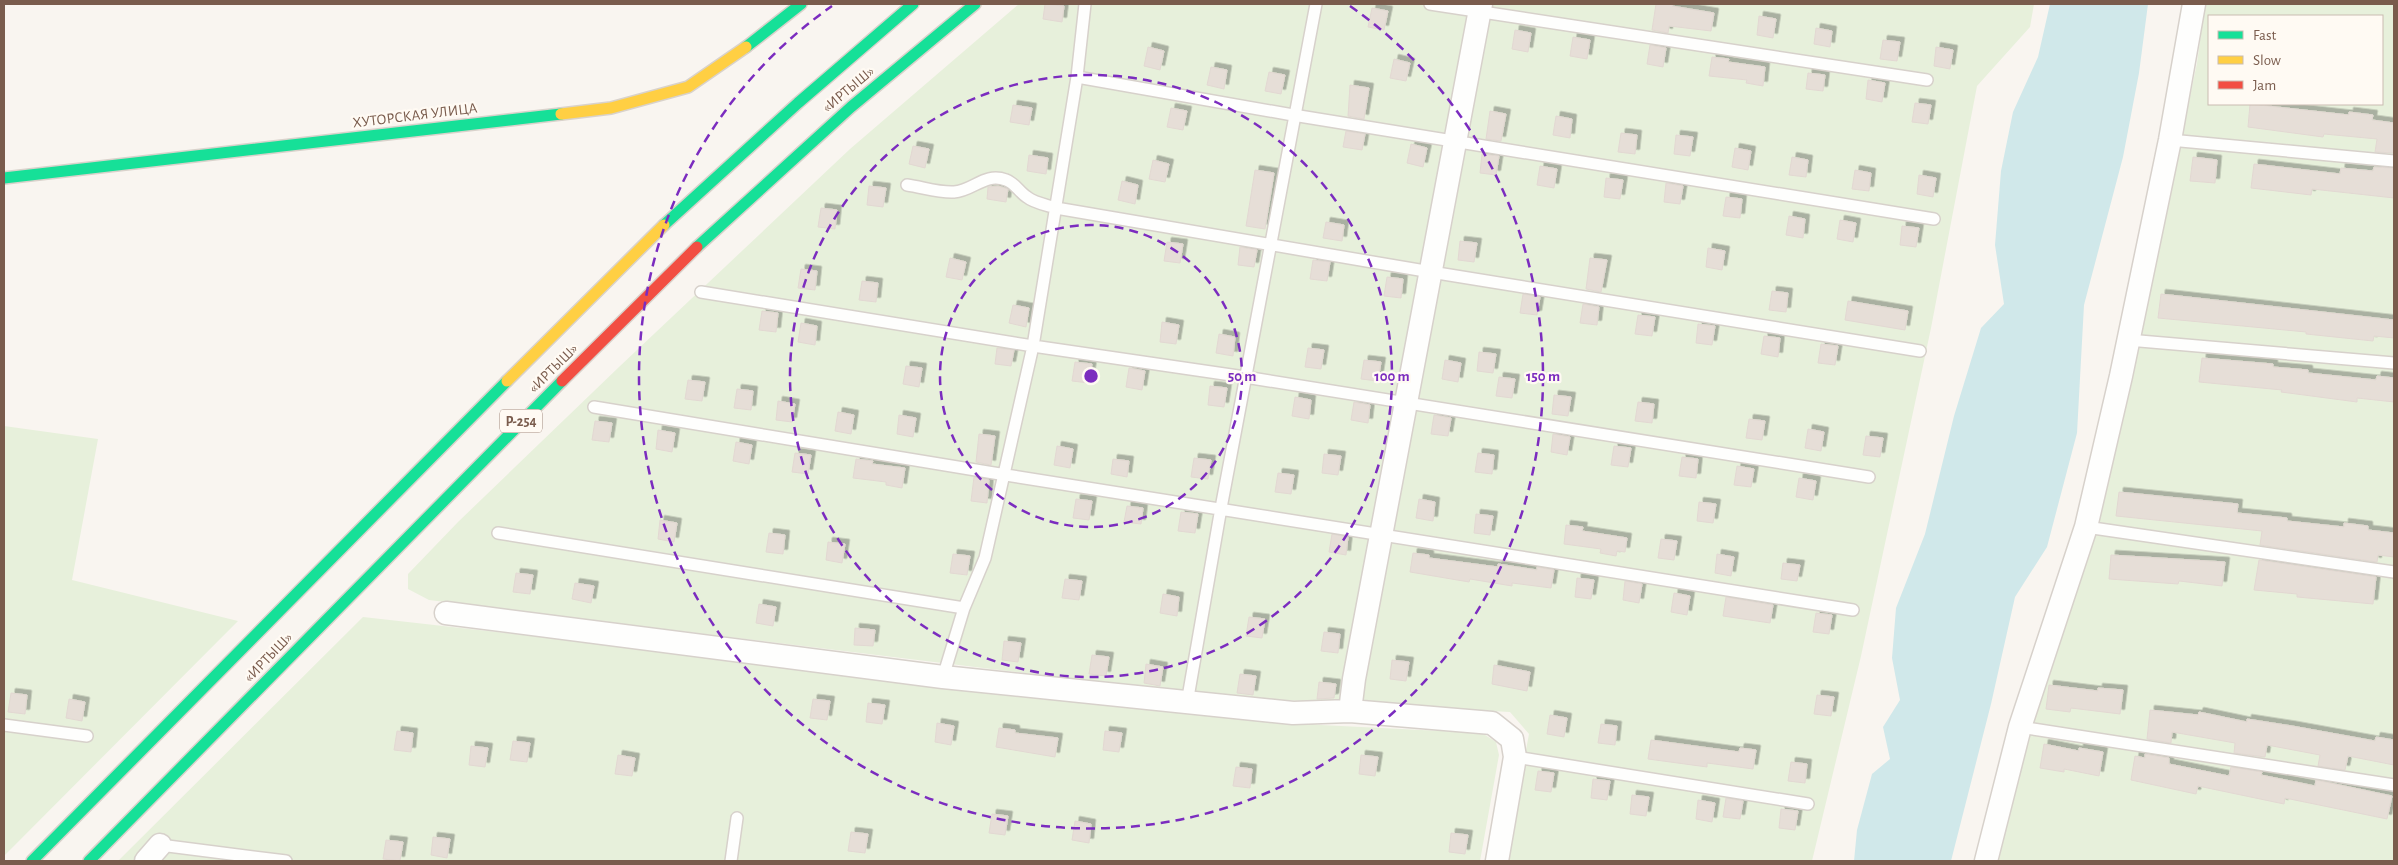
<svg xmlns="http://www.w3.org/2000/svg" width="2398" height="865" font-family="'Alegreya Sans',sans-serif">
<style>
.green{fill:#e7f0db;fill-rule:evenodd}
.water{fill:#d0e8ea}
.building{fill:#e6ded7;stroke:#e2d8d2;filter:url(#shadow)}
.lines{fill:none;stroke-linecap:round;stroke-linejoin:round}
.lane-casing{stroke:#d7d1cb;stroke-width:14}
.street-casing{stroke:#d7d1cb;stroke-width:25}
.fast-casing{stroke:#d9d2cb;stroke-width:14}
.slow-casing{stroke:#d9d2cb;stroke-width:14}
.jam-casing{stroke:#d9d2cb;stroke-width:14}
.lane{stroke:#fefefd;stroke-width:11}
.street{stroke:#fefefd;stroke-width:22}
.fast{stroke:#16e098;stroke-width:11}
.slow{stroke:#ffcf43;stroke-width:11}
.jam{stroke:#f24e42;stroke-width:11}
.ring{fill:none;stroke:#7b2cbf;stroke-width:2.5;stroke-dasharray:9 6}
.labels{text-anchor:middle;stroke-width:4.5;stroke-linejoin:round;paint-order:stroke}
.shield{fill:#fffaf3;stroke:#a28b7f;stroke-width:1}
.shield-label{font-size:14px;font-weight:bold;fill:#7a5c4d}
.street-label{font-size:15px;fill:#7a5c4d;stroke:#fffaf3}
.centre{fill:#7b2cbf;stroke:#fffaf3;stroke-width:2.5}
.ring-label{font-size:15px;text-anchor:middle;font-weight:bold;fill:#7b2cbf;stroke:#fffaf3;stroke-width:4.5;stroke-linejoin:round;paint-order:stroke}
</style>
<defs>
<filter id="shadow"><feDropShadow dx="4.5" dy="-4.5" stdDeviation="0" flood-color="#0004"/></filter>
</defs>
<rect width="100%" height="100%" fill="#f9f5f0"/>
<!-- green -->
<path class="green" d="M1019,4H2034L2030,27L1977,86L1931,328L1861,656L1812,861H1505L1529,734L1510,712L1266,699L1056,677L429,600L408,589V574L458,522L619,367L850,149Z
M2205,4H2394V861H1993L2129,386L2197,63ZM2209,16H2382V104H2209Z
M4,426L98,439L72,580L238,621L4,856Z
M363,617L1321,725L1482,733L1496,742L1499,755L1480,861H118Z"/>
<!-- water -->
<path class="water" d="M2050,4H2148L2139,73L2123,157L2084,305L2077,433L2047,547L2015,597L1991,704L1951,861H1854L1857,830L1872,774L1890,759L1883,727L1900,700L1892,658L1896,608L1925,534L1954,416L1981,328L2004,304L1995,245L2001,171L2013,112L2038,57Z"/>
<!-- building -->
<path class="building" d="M1045,4L1064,6L1062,22L1043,19Z
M1656,4H1673L1672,6L1714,13L1711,31L1669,26L1668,33L1652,30Z
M1372,8L1388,11L1384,30L1368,27Z
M1759,16L1776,19L1773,38L1757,35Z
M1816,28L1832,31L1830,47L1814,44Z
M1515,30L1531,33L1528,52L1512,49Z
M1573,37L1590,40L1587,59L1570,56Z
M1883,40L1900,42L1897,61L1880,59Z
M1650,45L1666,48L1663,67L1647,64Z
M1148,47L1164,51L1160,70L1144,66Z
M1936,47L1953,50L1950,69L1934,66Z
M1712,57L1729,59L1728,62L1765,67L1763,86L1746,83L1747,80L1709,76Z
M1394,59L1410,63L1406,81L1390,78Z
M1211,67L1227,70L1224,89L1207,85Z
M1269,72L1285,75L1281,94L1265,91Z
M1808,73L1825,75L1823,91L1806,89Z
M1868,80L1885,83L1882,102L1866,99Z
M1350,85L1369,88L1364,119L1348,116Z
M1915,103L1931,105L1928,124L1912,122Z
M2250,104L2349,115V112L2373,115L2372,120L2394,123V153L2375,152L2377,139L2324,134L2323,137L2248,127Z
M1013,105L1032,108L1029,125L1010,122Z
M1171,108L1187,111L1183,130L1167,127Z
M1490,111L1506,114L1501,141L1486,139Z
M1556,116L1572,119L1570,138L1553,135Z
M1346,131L1365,134L1362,150L1343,147Z
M1621,133L1637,135L1635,154L1618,152Z
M1676,135L1693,137L1690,156L1674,154Z
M1411,144L1427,148L1423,167L1407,163Z
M913,146L929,149L925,168L909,164Z
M1735,148L1751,151L1748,170L1732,167Z
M1482,154L1499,156L1496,175L1480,173Z
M1029,155L1048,158L1046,174L1027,171Z
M1792,157L1808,160L1806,177L1789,175Z
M2193,157L2217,160L2215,183L2190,181Z
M1153,160L1169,164L1165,182L1149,179Z
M2254,164L2340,174L2341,168L2373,171L2374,167L2394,168V198L2312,189L2311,195L2251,188Z
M1540,166L1557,169L1554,188L1537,185Z
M1255,170L1274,173L1265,229L1246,226Z
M1855,170L1871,173L1869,191L1852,189Z
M1919,175L1936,178L1933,197L1917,194Z
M1606,178L1623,180L1620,199L1604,197Z
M1122,181L1138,185L1135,204L1118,200Z
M1666,183L1683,186L1680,204L1664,202Z
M869,186L886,188L883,207L867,205Z
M998,186L1008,189L1006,202L987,199L988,187Z
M1726,197L1742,199L1740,218L1723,216Z
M821,208L837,210L835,229L818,227Z
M1789,216L1805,219L1803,238L1786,235Z
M1840,220L1856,223L1853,242L1837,239Z
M1326,222L1344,225L1342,241L1323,238Z
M1902,226L1919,228L1916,247L1900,245Z
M1460,241L1477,243L1474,262L1458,260Z
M1167,242L1183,244L1180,263L1164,261Z
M1240,247L1257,250L1254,267L1238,265Z
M1708,248L1725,251L1722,270L1706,267Z
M950,258L966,262L962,280L946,277Z
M1590,258L1607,260L1601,292L1586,289Z
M1313,260L1330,262L1327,281L1310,279Z
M801,269L817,271L815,290L798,288Z
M1387,277L1403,279L1401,298L1384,296Z
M862,281L878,283L876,302L859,300Z
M1772,291L1788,293L1786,312L1769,310Z
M1523,294L1540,297L1537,315L1520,313Z
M2161,294L2394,320V338L2374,336L2373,341L2306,334V332L2158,318Z
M1848,301L1908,311L1905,330L1845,320Z
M1583,304L1599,307L1597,325L1580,323Z
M1013,305L1029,308L1026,327L1009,323Z
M762,311L778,313L776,332L759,330Z
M1638,315L1655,317L1652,336L1635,334Z
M1162,322L1179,325L1176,344L1160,342Z
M801,323L817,326L815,345L798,342Z
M1698,324L1715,326L1712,345L1696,343Z
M1219,334L1235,337L1233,356L1216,353Z
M1764,336L1780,338L1778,357L1761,354Z
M1821,344L1838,346L1835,365L1818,363Z
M997,348L1014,350L1011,366L995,364Z
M1308,348L1324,350L1321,369L1305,367Z
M1479,352L1496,354L1493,373L1477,371Z
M2202,358L2273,364V367L2308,370V373L2376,380L2377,376L2394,378V402L2357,398V402L2281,392L2282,390L2199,382Z
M1364,360L1381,362L1378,381L1361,379Z
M1445,360L1461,363L1458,382L1442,379Z
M1075,362L1092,364L1089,383L1072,381Z
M906,366L922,368L919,387L903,384Z
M1129,368L1145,371L1142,390L1126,387Z
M1499,377L1515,379L1512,398L1496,396Z
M688,380L705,382L702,401L685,399Z
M1210,386L1227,388L1224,407L1208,405Z
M737,389L753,391L751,410L734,408Z
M1554,395L1571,397L1568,416L1552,414Z
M1295,397L1311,400L1309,419L1292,416Z
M778,401L795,404L792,422L776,420Z
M1354,402L1370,405L1368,423L1351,420Z
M1638,402L1654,404L1652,423L1635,421Z
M838,412L854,415L851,434L835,431Z
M899,415L916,418L913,437L897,434Z
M1434,415L1451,418L1448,436L1431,434Z
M1749,419L1765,421L1762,440L1746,438Z
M595,421L612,423L609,442L592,440Z
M1808,429L1824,432L1821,451L1805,448Z
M658,430L675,433L672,452L656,449Z
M979,434L995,436L991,465L976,462Z
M1553,434L1570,437L1567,455L1551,452Z
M1866,436L1883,438L1880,457L1863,455Z
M736,442L752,445L749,464L733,461Z
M1057,446L1073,449L1070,468L1054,465Z
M1614,446L1631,448L1628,467L1611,465Z
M795,453L811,455L808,474L792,472Z
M1478,453L1494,455L1492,474L1475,472Z
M1324,454L1341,456L1338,475L1322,473Z
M1682,457L1698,459L1696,478L1679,476Z
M1194,458L1211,460L1208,479L1191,477Z
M856,459L873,461L872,464L905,468L902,488L886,485V482L853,478Z
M1113,459L1129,461L1127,477L1111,474Z
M1737,466L1754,469L1751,487L1734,485Z
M1278,473L1294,475L1291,494L1275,492Z
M974,477L989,480L987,503L971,501Z
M1799,478L1816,481L1813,500L1796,497Z
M2119,492L2238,504L2237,513L2287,518V521L2344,527V523L2368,526V530L2394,533V557L2378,555L2377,562L2260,545L2262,531L2116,516Z
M1076,499L1092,501L1089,520L1073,518Z
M1419,499L1435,502L1433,521L1416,518Z
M1699,502L1716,504L1713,523L1697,521Z
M1127,506L1143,508L1141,524L1124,522Z
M1181,512L1198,514L1195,533L1178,531Z
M1476,514L1493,516L1490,535L1474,533Z
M660,520L677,523L674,542L658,539Z
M1566,525L1583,527L1582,531L1627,538L1625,552L1617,551L1616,556L1600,553L1601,549L1564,544Z
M769,533L785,535L783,554L766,552Z
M1332,534L1348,537L1346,555L1329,552Z
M1661,539L1677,541L1674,560L1658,558Z
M828,542L845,544L842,563L826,560Z
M1413,553L1429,555V558L1498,567V564L1537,570V567L1554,570L1551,588L1512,583V586L1470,579L1469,582L1410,572Z
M953,554L970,556L967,575L950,573Z
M1717,554L1734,557L1731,576L1715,573Z
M2111,555L2225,562L2222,586L2179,581L2178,584L2109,579Z
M2259,560L2376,577L2373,604L2297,597V594L2254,590Z
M1783,563L1800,565L1797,581L1781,579Z
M516,573L533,575L530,594L513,592Z
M1577,578L1594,580L1591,599L1575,597Z
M1065,579L1082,581L1079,600L1062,598Z
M1625,581L1642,584L1639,603L1623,600Z
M575,583L594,586L591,603L572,599Z
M1674,593L1690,596L1687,615L1671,612Z
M1163,594L1179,597L1177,616L1160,613Z
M1726,597L1773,605L1770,623L1723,616Z
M759,604L776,607L773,626L756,623Z
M1816,613L1832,615L1829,634L1813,632Z
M1249,617L1265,619L1262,638L1246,636Z
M855,628L875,630L873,646L854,645Z
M1324,632L1340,634L1338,653L1321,651Z
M1004,641L1021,643L1018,662L1002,660Z
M1092,655L1109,657L1106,676L1089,674Z
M1392,660L1409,662L1406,681L1390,679Z
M1146,664L1163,667L1160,686L1144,683Z
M1494,665L1530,672L1527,691L1492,684Z
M1240,674L1256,676L1253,695L1237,693Z
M1319,682L1336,684L1334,698L1317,699Z
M2049,685L2098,691V688L2123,690L2120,714L2071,708L2070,712L2046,709Z
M11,693L27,695L25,714L8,712Z
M1817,695L1834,697L1831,716L1814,714Z
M69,699L85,702L82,721L66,718Z
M813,699L830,701L827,720L810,718Z
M868,703L885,705L882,724L866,722Z
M2150,710L2198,715L2199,712L2247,722V719L2292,726L2375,741L2376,737L2394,740V765L2348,756L2345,770L2318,766L2320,755L2267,745L2265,757L2234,753L2235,743L2172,732L2171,743L2147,739Z
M1550,715L1567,718L1564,737L1547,734Z
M937,723L954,726L951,745L935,742Z
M1601,724L1617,726L1615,745L1598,743Z
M999,728L1015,730V733L1058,738L1055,757L996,747Z
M397,731L413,733L411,752L394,750Z
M1105,731L1122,733L1119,752L1103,750Z
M1651,740L1739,752L1740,748L1756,750L1753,769L1707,763V767L1648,759Z
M513,741L530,743L527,762L510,760Z
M2044,744L2079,751V748L2103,752L2099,776L2064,769V772L2040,768Z
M471,746L488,748L485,767L469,765Z
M2145,754L2169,758V764L2229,776L2231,767L2262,772L2261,775L2315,786L2316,780L2392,796L2387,819L2285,798L2284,804L2198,786L2196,794L2131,780L2135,756L2145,758Z
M618,755L635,758L632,776L615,774Z
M1361,755L1378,757L1375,776L1359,774Z
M1791,762L1807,764L1805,783L1788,781Z
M1236,767L1252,769L1250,788L1233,786Z
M1538,771L1554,773L1551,792L1535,790Z
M1593,779L1610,781L1607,800L1591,798Z
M1632,795L1649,797L1646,816L1630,814Z
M1726,798L1743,801L1740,819L1723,817Z
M1698,800L1715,803L1712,822L1696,819Z
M1781,809L1798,811L1795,830L1779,828Z
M992,814L1008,816L1005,835L989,833Z
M1075,821L1091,824L1089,843L1072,840Z
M851,832L868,834L865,853L848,851Z
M1451,833L1468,835L1465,854L1449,852Z
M433,837L450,839L447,858L431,855Z
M386,840L403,842L400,861L383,859Z"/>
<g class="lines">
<!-- lane casing -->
<g class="lane-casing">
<path id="lane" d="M1430,4L1927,80
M1077,77L1293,115L1934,219
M2170,140L2394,161
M907,185C922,187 939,193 954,192C973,191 985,172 1006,180C1015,183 1019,192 1027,197C1034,203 1047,205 1056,208L1431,272L1920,351
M701,292L1033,346L1245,377L1869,477
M2128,340L2394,363
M594,407L1006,475L1853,610
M2086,527L2394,572
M498,533L964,608
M943,677L964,608L985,558L1033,346L1077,77L1085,4
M1187,703L1221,508L1316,4
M4,725L87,736
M2020,727L2394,785
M1515,757L1808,804
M160,845L286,861
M731,861L737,818"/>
</g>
<!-- street casing -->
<g class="street-casing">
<path id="street" d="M1481,4L1354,679L1350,711L1492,723L1512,739L1515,757L1497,861
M446,613L943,677L1293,713L1350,711
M146,861L160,845
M1986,861L2020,727L2086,527L2121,376L2170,140L2194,4"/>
</g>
<!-- fast casing -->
<g class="fast-casing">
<path id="fast" d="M746,47L801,4
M4,178L561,114
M664,225L798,103L913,4
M697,247L851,107L975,4
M32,861L507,381
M89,861L562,381"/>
</g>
<!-- slow casing -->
<g class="slow-casing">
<path id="slow" d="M561,114L611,108L688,87L746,47
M507,381L664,225"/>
</g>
<!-- jam casing -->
<g class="jam-casing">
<path id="jam" d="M562,381L697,247"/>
</g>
<!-- lane -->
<use href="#lane" class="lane"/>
<!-- street -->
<use href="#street" class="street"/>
<!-- fast -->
<use href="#fast" class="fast"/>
<!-- slow -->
<use href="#slow" class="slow"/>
<!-- jam -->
<use href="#jam" class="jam"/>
</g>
<!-- distance rings -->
<g class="ring">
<circle cx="1091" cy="376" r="151"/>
<circle cx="1091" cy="376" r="301"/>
<path d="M1350 6A452 452 0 1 1 832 6"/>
</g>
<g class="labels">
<!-- shield labels -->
<rect class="shield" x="500" y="409.5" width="42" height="23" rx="4"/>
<g class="shield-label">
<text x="521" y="426">Р-254</text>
</g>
<!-- street labels -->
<g class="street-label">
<text transform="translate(848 89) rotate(-40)" y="5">«ИРТЫШ»</text>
<text transform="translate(415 115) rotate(-7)" y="5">ХУТОРСКАЯ УЛИЦА</text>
<text transform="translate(553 368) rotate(-45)" y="5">«ИРТЫШ»</text>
<text transform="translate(268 657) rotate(-46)" y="5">«ИРТЫШ»</text>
</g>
</g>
<circle cx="1091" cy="376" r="8" class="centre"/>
<g class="ring-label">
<text x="1242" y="381">50 m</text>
<text x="1392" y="381">100 m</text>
<text x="1543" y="381">150 m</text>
</g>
<!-- border -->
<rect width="2398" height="865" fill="none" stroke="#7a5c4d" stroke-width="10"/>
<!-- legend -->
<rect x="2208" y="15" width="175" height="90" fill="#fffaf3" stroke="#cabbb1"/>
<rect x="2218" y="31" width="25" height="8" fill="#16e098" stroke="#cabbb1"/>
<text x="2253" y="40" font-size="15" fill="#7a5c4d">Fast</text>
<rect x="2218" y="56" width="25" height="8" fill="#ffcf43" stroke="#cabbb1"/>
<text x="2253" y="65" font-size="15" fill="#7a5c4d">Slow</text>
<rect x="2218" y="81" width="25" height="8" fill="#f24e42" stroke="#cabbb1"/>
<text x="2253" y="90" font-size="15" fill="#7a5c4d">Jam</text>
</svg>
